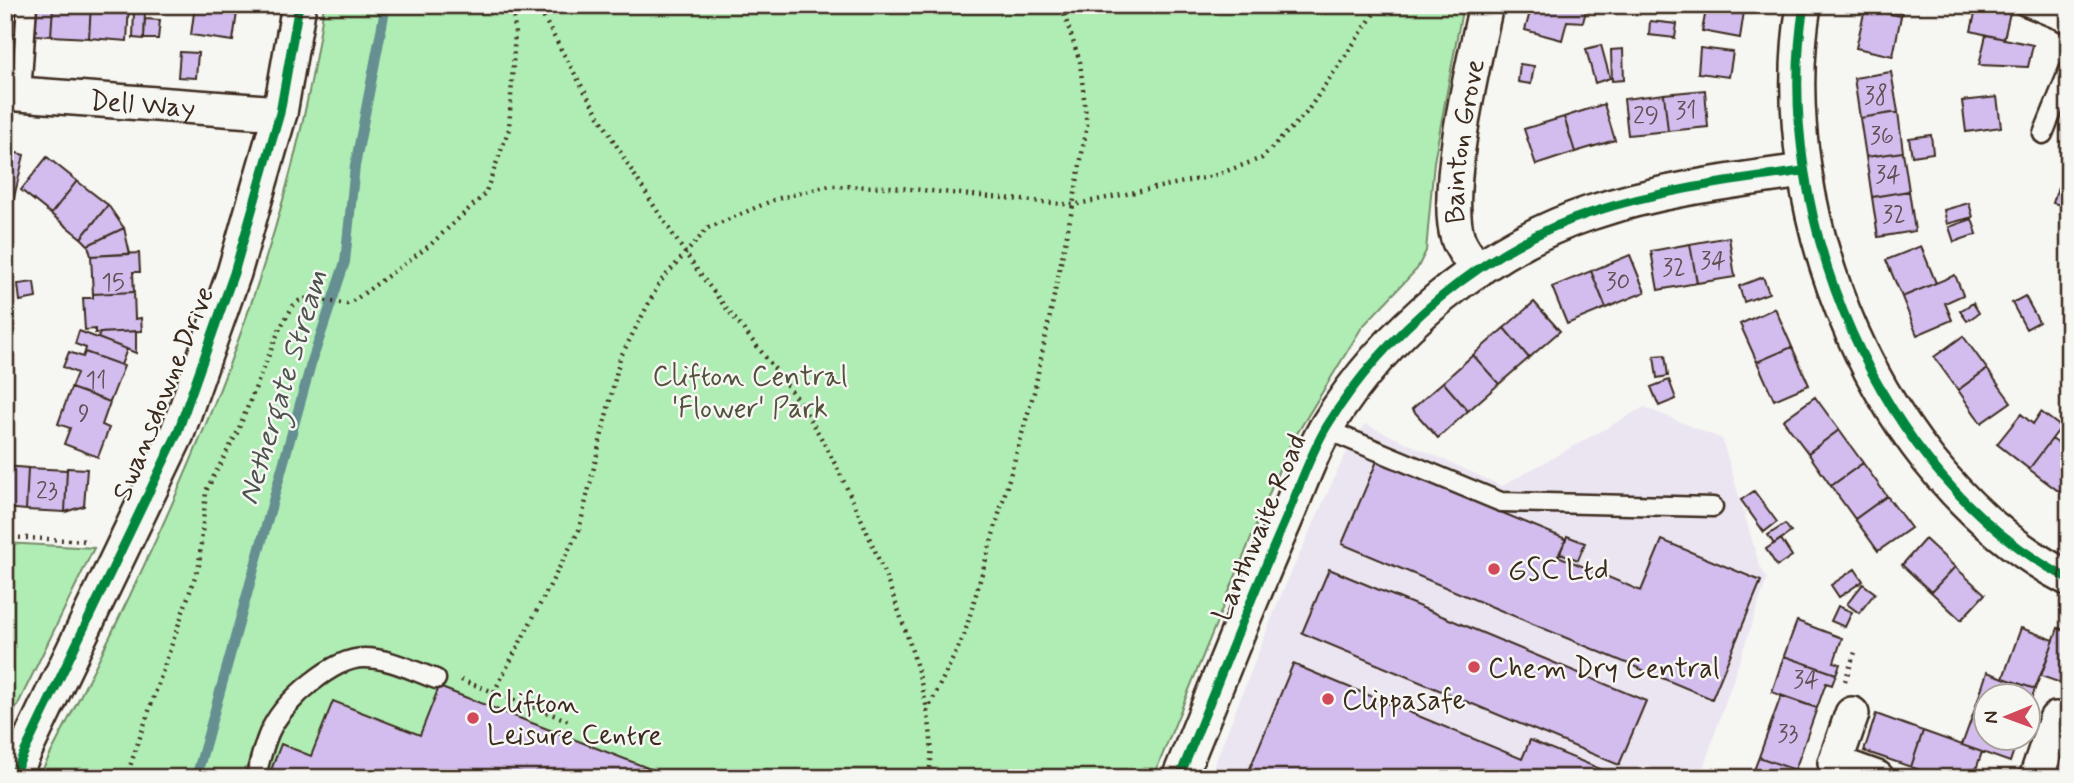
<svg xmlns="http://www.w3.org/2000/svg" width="2074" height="783" font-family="Mynerve,sans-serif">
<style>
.built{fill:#ebe5f1}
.green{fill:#afedb4;stroke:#758c69;stroke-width:2}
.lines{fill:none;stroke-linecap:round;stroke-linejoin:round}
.stream{stroke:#668f92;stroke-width:10}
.building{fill:#d2bdee;stroke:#3b2a1e;stroke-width:2}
.service-casing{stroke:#3b2a1e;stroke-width:23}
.minor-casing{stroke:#3b2a1e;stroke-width:38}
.path{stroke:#3b2a1e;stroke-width:4.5;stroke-dasharray:2 5;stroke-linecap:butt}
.service{stroke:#f6f6f2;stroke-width:18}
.minor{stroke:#f6f6f2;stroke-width:33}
.cycleway-casing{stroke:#f6f6f2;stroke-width:13}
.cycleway{stroke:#00873e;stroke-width:9}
.poi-dot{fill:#d1495b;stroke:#f6f6f2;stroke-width:2.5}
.labels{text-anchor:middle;stroke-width:5;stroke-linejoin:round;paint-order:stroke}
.number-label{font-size:24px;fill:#614f52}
.street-label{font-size:28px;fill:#3b2a1e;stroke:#f6f6f2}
.park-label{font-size:28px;fill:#52513c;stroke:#f6f6f2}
.poi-label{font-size:28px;fill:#3b2a1e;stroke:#f6f6f2;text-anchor:start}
.water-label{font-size:30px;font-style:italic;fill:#4d544e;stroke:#f6f6f2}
</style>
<rect width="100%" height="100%" fill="#f6f6f2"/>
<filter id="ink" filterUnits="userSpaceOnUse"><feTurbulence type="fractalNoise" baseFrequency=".0143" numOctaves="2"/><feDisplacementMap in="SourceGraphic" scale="14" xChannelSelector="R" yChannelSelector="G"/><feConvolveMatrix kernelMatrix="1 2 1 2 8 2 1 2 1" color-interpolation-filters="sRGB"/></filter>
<g filter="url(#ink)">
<!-- built -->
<path class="built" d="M1644,407L1722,439L1759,564L1767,579L1700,778H1209L1281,595L1343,459L1365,424L1502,486Z"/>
<!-- green -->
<path class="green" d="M324,5H1463L1434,162L1426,251L1417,269L1362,327L1287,450L1153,778H38C165,535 286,279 324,5Z
M5,543L94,548L5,731Z"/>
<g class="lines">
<!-- stream -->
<path class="stream" d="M196,778L311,364L345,262L355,166L386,5"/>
</g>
<!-- building -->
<path class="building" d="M5,5H15L13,30H5Z
M37,5L53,6L51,36L35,35Z
M91,5L89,38L51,36L53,5Z
M91,5H129L127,41L89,38Z
M195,5H238L233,41L191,35Z
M1532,5H1581L1586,11L1583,22L1567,21L1562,40L1525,30Z
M1707,5H1745L1740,38L1702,31Z
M1865,5H1903L1901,16L1865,9Z
M1977,5L2011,8L2004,39L1971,31Z
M1865,9L1901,16L1893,56L1856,48Z
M134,11H145L144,39L133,38Z
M145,19L160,20L158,39H144Z
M1650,21L1677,24L1675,38L1649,35Z
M1986,35L2033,45L2028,67L1979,65Z
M1601,45L1610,78L1595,83L1586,49Z
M1700,48L1733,52L1729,77L1698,73Z
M1623,49L1624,80L1612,81L1611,50Z
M180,52L198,53L196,78L178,77Z
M1520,64L1534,66L1531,84L1518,82Z
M1891,72L1898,112L1860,118L1854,78Z
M1705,90L1708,127L1668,131L1664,94Z
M1664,94L1668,131L1628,135L1624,99Z
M1997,97L2001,127L1966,132L1962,101Z
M1604,104L1615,140L1575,152L1564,117Z
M1898,112L1903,152L1866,157L1860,118Z
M1564,117L1575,152L1536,165L1524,129Z
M1931,135L1933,153L1912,156L1909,138Z
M13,152L24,155L12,206L5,205V185Z
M1903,152L1909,191L1872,197L1866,157Z
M47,157L77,181L51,214L21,190Z
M77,181L108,205L81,238L51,214Z
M2058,187L2069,190V207L2053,203Z
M1909,191L1915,231L1878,237L1872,197Z
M1969,203L1973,217L1947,224L1944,210Z
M108,205L124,228L88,245L81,238Z
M1972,219L1977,234L1954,242L1949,227Z
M124,228L130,254L91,256L88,245Z
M1729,237L1735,277L1697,283L1690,244Z
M1690,244L1697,283L1658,290L1651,251Z
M1921,246L1936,283L1902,297L1886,260Z
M139,253L140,272H133L134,292L93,294L91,256Z
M1630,255L1645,292L1606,308L1591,271Z
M1591,271L1606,308L1567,324L1552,287Z
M1955,275L1963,295L1945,303L1952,320L1917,335L1902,297Z
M1763,277L1769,293L1744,302L1739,286Z
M34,282L36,298L20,301L18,284Z
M134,292L135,319L141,318L142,331L95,333V329L85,330L83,298H93V294Z
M2025,296L2039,322L2026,329L2012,303Z
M1534,302L1560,331L1529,358L1504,328Z
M1973,303L1979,313L1967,321L1960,311Z
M1775,308L1792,347L1757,362L1740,324Z
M2069,319V338L2061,324Z
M1504,328L1529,358L1499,384L1473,355Z
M79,331L127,349L121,365L85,352L86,348L75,344Z
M136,331V353L98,338L100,333Z
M1963,336L1987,369L1958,390L1934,357Z
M1792,347L1809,385L1774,400L1757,362Z
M69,352L83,357L85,352L124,366L110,402L71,388L77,373L63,367Z
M1473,355L1499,384L1468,411L1443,382Z
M1665,355L1668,376L1657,378L1654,356Z
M1987,369L2011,402L1981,423L1958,390Z
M1669,380L1676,399L1659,406L1651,387Z
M1443,382L1468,411L1438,438L1412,409Z
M71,388L110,402L102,425L109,428L98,457L64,444L70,428L58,424Z
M1815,397L1839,430L1808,453L1783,420Z
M2041,412L2061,427L2029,469L1997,444L2021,414L2033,424Z
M1839,430L1863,463L1831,486L1808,453Z
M2052,439L2069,451V482L2061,493L2029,469Z
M1377,461L1566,539L1558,556L1641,591L1662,540L1761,581L1712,699L1342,544Z
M1863,463L1887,496L1855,519L1831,486Z
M5,466L28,468L26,510L5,508Z
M28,468L67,470L65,512L26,510Z
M67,468L87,469L84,506L65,512Z
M2069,482V499L2061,493Z
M1754,491L1777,522L1764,532L1741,500Z
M1887,496L1911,528L1878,551L1855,519Z
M1785,524L1791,532L1774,544L1768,535Z
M1567,536L1585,543L1578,560L1560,553Z
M1781,539L1792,556L1777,566L1766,549Z
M1925,539L1955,567L1931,592L1902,565Z
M1955,567L1985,594L1961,620L1931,592Z
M1329,569L1646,701L1619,765L1302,633Z
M1855,569L1863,581L1839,597L1831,585Z
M1863,584L1875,593L1859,613L1847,604Z
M1838,606L1852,612L1845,627L1831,621Z
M1797,621L1842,638L1834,662L1840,664L1836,674L1784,656Z
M2021,628L2054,640L2035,689L2003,678Z
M2058,628L2069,632V689L2063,687L2064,684L2041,676Z
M1784,656L1836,674L1832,685L1826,683L1817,708L1772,692Z
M1293,664L1522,759L1530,740L1622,778H1246Z
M1987,672L2035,689L2028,708V696H1986V714L1975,709Z
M439,687L666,775L664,778H268L281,744L311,756L333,701L420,735Z
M1781,696L1817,708L1795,770L1759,757Z
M1975,709L1986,714V738H2022H2018L2010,762L1962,745Z
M1876,714L1923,731L1911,767L1864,751Z
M1923,731L1982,752L1973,778H1941L1911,767Z
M1759,757L1795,770L1792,778H1751Z"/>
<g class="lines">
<!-- service casing -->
<g class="service-casing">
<path id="service" d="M2023,5L2069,24
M21,94L27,5
M2043,134L2069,70
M1325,429L1501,502L1713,507
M255,778C260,762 264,741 272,727C286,700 333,658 364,658C389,658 413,671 436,679"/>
</g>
<!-- minor casing -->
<g class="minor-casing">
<g id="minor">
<path d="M1804,5C1770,213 1878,479 2069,579"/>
<path id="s1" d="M5,93L280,113"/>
<path id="s2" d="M1478,270C1471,261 1462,250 1458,239C1442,191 1475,57 1486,5"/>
<path d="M1852,714L1835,763L1877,778"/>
<path d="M12,778L177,434L234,273L280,113L299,5"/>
<path d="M1179,778C1214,693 1247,607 1284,523C1298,491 1309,456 1327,426C1385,332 1484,248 1590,213C1659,190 1731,181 1803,171"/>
<path d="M2036,778L2056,719"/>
</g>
</g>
<!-- path -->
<path class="path" d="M537,5C582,89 630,172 684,251C722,308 771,358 808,416C848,477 954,711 927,778
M5,537L89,541
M461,680L494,692L579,530L620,358L660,282L708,228L776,199L829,186L891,187L1073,205L1213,176L1262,158L1306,113L1380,5
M1845,681L1855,652
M494,692L569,721
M927,711L964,636L1034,392L1073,205L1087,125L1080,62L1061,5
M126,778L199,565L206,491L237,433L280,328L293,306L299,301L308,298L347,304L356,299L429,246L485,194L509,129L515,33L513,5"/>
<!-- service -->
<use href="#service" class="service"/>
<!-- minor -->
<use href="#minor" class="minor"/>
<!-- cycleway casing -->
<g class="cycleway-casing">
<path id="cycleway" d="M1804,5C1770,213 1878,479 2069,579
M12,778L177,434L234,273L280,113L299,5
M1179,778C1214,693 1247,607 1284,523C1298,491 1309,456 1327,426C1385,332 1484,248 1590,213C1659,190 1731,181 1803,171"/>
</g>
<!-- cycleway -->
<use href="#cycleway" class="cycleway"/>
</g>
</g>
<!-- markers -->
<g class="poi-dot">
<circle cx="1494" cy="569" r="7"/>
<circle cx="1474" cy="667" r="7"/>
<circle cx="1328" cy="699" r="7"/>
<circle cx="473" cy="718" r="7"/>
</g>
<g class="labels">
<!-- number labels -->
<g class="number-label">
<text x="1876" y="103">38</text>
<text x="1686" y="118">31</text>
<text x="1646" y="123">29</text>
<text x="1882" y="143">36</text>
<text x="1888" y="182">34</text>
<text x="1894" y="222">32</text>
<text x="1713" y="268">34</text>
<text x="1674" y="275">32</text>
<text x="1618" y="289">30</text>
<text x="113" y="290">15</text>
<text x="96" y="388">11</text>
<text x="84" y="421">9</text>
<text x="47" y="498">23</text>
<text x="1806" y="687">34</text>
<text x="1788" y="741">33</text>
</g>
<!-- street labels -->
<g class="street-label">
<text dy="10" stroke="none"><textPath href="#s1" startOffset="138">Dell Way</textPath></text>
<text dy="10" stroke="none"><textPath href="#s2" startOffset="136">Bainton Grove</textPath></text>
<text transform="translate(162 393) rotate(-68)" y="10">Swansdowne Drive</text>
<text transform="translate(1258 527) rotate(-67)" y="10">Lanthwaite Road</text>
</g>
<!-- park labels -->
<g class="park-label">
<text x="750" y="385">Clifton Central<tspan x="750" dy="32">'Flower' Park</tspan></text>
</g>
<!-- poi labels -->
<g class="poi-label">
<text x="1508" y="579">GSC Ltd</text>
<text x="1488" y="677">Chem Dry Central</text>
<text x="1342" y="709">Clippasafe</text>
<text x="487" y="712">Clifton<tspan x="487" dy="32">Leisure Centre</tspan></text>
</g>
<!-- water labels -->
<g class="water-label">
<text transform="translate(282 387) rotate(-73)" y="10">Nethergate Stream</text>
</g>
</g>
<!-- margin -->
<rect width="2074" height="783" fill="none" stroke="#f6f6f2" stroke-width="28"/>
<rect x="14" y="14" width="2046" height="755" fill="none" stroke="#3b2a1e" stroke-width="2.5" filter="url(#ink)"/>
<!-- north arrow -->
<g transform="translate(2007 717) rotate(269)"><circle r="33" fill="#f6f6f2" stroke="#aba49d" stroke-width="2"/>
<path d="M0-5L12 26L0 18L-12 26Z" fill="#d1495b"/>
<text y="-10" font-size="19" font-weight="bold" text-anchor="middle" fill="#3b2a1e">N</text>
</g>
</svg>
